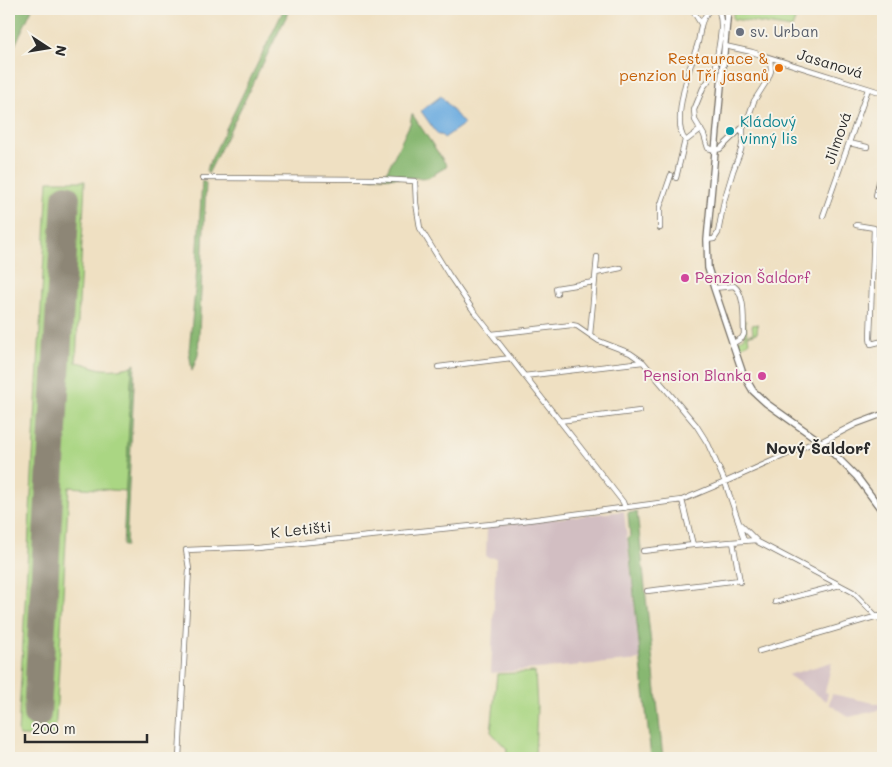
<svg xmlns="http://www.w3.org/2000/svg" width="892" height="767" font-family="Mali,sans-serif">
<style>
.industrial{fill:#d2bec2}
.green{fill:#aad683;stroke:#6a8057}
.forest{fill:#87b771;stroke:#59714e}
.water{fill:#6cace0;stroke:#4c6c86}
.lines{fill:none;stroke-linecap:round;stroke-linejoin:round}
.runway{stroke:#8d8676;stroke-width:28}
.minor-casing{stroke:#706a60;stroke-width:6}
.tertiary-casing{stroke:#706a60;stroke-width:7}
.secondary-casing{stroke:#706a60;stroke-width:8}
.minor{stroke:#fff;stroke-width:4.5}
.tertiary{stroke:#fff;stroke-width:5}
.secondary{stroke:#fff;stroke-width:5.5}
.worship-dot{fill:#6b7280;stroke:#f7f3e8;stroke-width:2}
.food-dot{fill:#e8710a;stroke:#f7f3e8;stroke-width:2}
.culture-dot{fill:#0f9aa8;stroke:#f7f3e8;stroke-width:2}
.hotel-dot{fill:#d1479c;stroke:#f7f3e8;stroke-width:2}
.labels{text-anchor:middle;stroke-width:4;stroke-linejoin:round;paint-order:stroke}
.worship-label{font-size:15px;fill:#5b616d;stroke:#f7f3e8;text-anchor:start}
.food-label{font-size:15px;fill:#c56008;stroke:#f7f3e8;text-anchor:end}
.street-label{font-size:15px;fill:#2b2b2b;stroke:#f7f3e8}
.culture-label{font-size:15px;fill:#0d838f;stroke:#f7f3e8;text-anchor:start}
.hotel-label{font-size:15px;fill:#b23c85;stroke:#f7f3e8;text-anchor:start}
.neighbourhood-label{font-size:16px;font-weight:bold;fill:#2b2b2b;stroke:#f7f3e8}
</style>
<rect width="100%" height="100%" fill="#f7f3e8"/>
<filter id="ink" filterUnits="userSpaceOnUse"><feTurbulence type="fractalNoise" baseFrequency=".02" numOctaves="2"/><feDisplacementMap in="SourceGraphic" scale="10" xChannelSelector="R" yChannelSelector="G"/><feConvolveMatrix kernelMatrix="1 2 1 2 8 2 1 2 1" color-interpolation-filters="sRGB"/></filter>
<filter id="wash" filterUnits="userSpaceOnUse"><feTurbulence type="fractalNoise" baseFrequency=".0096" numOctaves="4" result="noise"/><feDisplacementMap in="SourceGraphic" scale="20" xChannelSelector="R" yChannelSelector="G"/><feGaussianBlur stdDeviation="1.12" result="paint"/><feColorMatrix in="noise" values="0 0 0 0 0 0 0 0 0 0 0 0 0 0 0 0 0 1.4 0 .05"/><feComposite in="paint" operator="in"/></filter>
<g filter="url(#wash)">
<rect width="100%" height="100%" fill="#efe0c2"/>
<!-- industrial -->
<path class="industrial" d="M624,511L640,660L491,673L496,558L486,557L487,526Z
M832,662L825,692L828,693L826,701L788,675Z
M832,694L883,705V709L849,717L829,704Z"/>
<!-- green -->
<path class="green" d="M733,9H799L792,28L733,19Z
M48,181H85L76,362C83,363 85,364 91,366C101,371 122,370 132,366L126,491L69,487L55,737L19,736L18,733Z
M745,320L747,335L753,333L752,325L758,324L757,333L748,336L749,343L738,348L736,342L744,337Z
M535,672L537,707L535,758H506L507,749L491,732L497,674Z"/>
<!-- forest -->
<path class="forest" d="M15,9H32L9,58V23Z
M284,9H290L208,174L206,170Z
M412,114L447,166L428,178L368,177H384L410,124Z
M202,181L206,183L198,355L192,371L189,351L196,281Z
M135,364L126,546H123L132,366Z
M637,512L663,758H651L628,538L630,537L628,513Z"/>
<!-- water -->
<path class="water" d="M441,96L464,124L444,138L441,135H438L421,111Z"/>
<g class="lines">
<!-- runway -->
<path class="runway" d="M37,714L66,198"/>
</g>
</g>
<g filter="url(#ink)">
<g class="lines">
<!-- minor casing -->
<g class="minor-casing">
<path id="minor" d="M692,9L701,24
M718,9C725,25 718,47 716,64L717,69L703,88L694,110L695,120L704,135L708,148L715,150L720,149L746,124L754,101L768,79L771,71L770,58
M725,46L752,52L883,93
M701,129L687,140H685C671,122 689,69 696,49C699,42 699,34 701,26C702,20 706,14 710,9
M849,143L867,147
M202,178L377,179L415,181L416,203L420,228L449,275L473,310L623,502L625,508
M676,178L685,140
M876,196L879,182L883,176
M880,203H883
M823,216L868,89
M856,225L874,228L870,338L871,344L883,341
M660,228V207L671,175
M707,240L714,239L718,233L724,201L733,171L741,150L743,139V129
M597,257L590,335L599,341L630,353L643,362L696,425L708,444L725,482L739,523L758,542L853,592L883,623
M596,273L621,268
M714,288L734,286C746,295 743,321 744,334L742,338L732,344
M557,294L556,288L594,282
M492,334L572,325L577,326L590,335
M438,367L511,358
M524,376L643,362
M559,421L640,411
M682,500L693,545L756,540
M739,524L744,541
M733,542L740,582
M643,551L693,545
M647,591L740,580
M775,602L840,585
M759,651L878,616
M179,758L189,569L186,550L260,547L521,521L682,500L725,482L810,444L821,442"/>
</g>
<!-- tertiary casing -->
<g class="tertiary-casing">
<path id="tertiary" d="M821,442L856,424L883,414"/>
</g>
<!-- secondary casing -->
<g class="secondary-casing">
<path id="secondary" d="M728,9L707,240L708,268L714,288L743,374L753,391L766,403L821,442L839,459L857,477L883,512"/>
</g>
<!-- minor -->
<use href="#minor" class="minor"/>
<!-- tertiary -->
<use href="#tertiary" class="tertiary"/>
<!-- secondary -->
<use href="#secondary" class="secondary"/>
</g>
</g>
<!-- markers -->
<circle class="worship-dot" cx="740" cy="32" r="5"/>
<circle class="food-dot" cx="779" cy="68" r="5"/>
<circle class="culture-dot" cx="730" cy="131" r="5"/>
<g class="hotel-dot">
<circle cx="685" cy="278" r="5"/>
<circle cx="762" cy="376" r="5"/>
</g>
<g class="labels">
<!-- worship labels -->
<g class="worship-label">
<text x="750" y="37">sv. Urban</text>
</g>
<!-- food labels -->
<g class="food-label">
<text x="769" y="64">Restaurace &amp;<tspan x="769" dy="17">penzion U Tří jasanů</tspan></text>
</g>
<!-- street labels -->
<g class="street-label">
<text transform="translate(830 64) rotate(17)" y="5">Jasanová</text>
<text transform="translate(838 138) rotate(-71)" y="5">Jilmová</text>
<text transform="translate(301 530) rotate(-6)" y="5">K Letišti</text>
</g>
<!-- culture labels -->
<g class="culture-label">
<text x="740" y="127">Kládový<tspan x="740" dy="17">vinný lis</tspan></text>
</g>
<!-- hotel labels -->
<g class="hotel-label">
<text x="695" y="283">Penzion Šaldorf</text>
<text x="752" y="381" text-anchor="end">Pension Blanka</text>
</g>
<!-- neighbourhood labels -->
<g class="neighbourhood-label">
<text x="818" y="454">Nový Šaldorf</text>
</g>
</g>
<!-- margin -->
<rect width="892" height="767" fill="none" stroke="#f7f3e8" stroke-width="30"/>
<!-- north arrow -->
<g transform="translate(48 48) rotate(102)" stroke="#f7f3e8" stroke-width="4" paint-order="stroke">
<path d="M0-4L9 19L0 12L-9 19Z" fill="#2b2b2b"/>
<text y="-8" font-size="14" font-weight="bold" text-anchor="middle" fill="#2b2b2b">N</text>
</g>
<!-- scale -->
<path d="M25 734v8h122v-8" fill="none" stroke="#2b2b2b" stroke-width="2.5"/>
<text x="32" y="734" font-size="15" fill="#2b2b2b" stroke="#f7f3e8" stroke-width="4" paint-order="stroke">200 m</text>
</svg>
